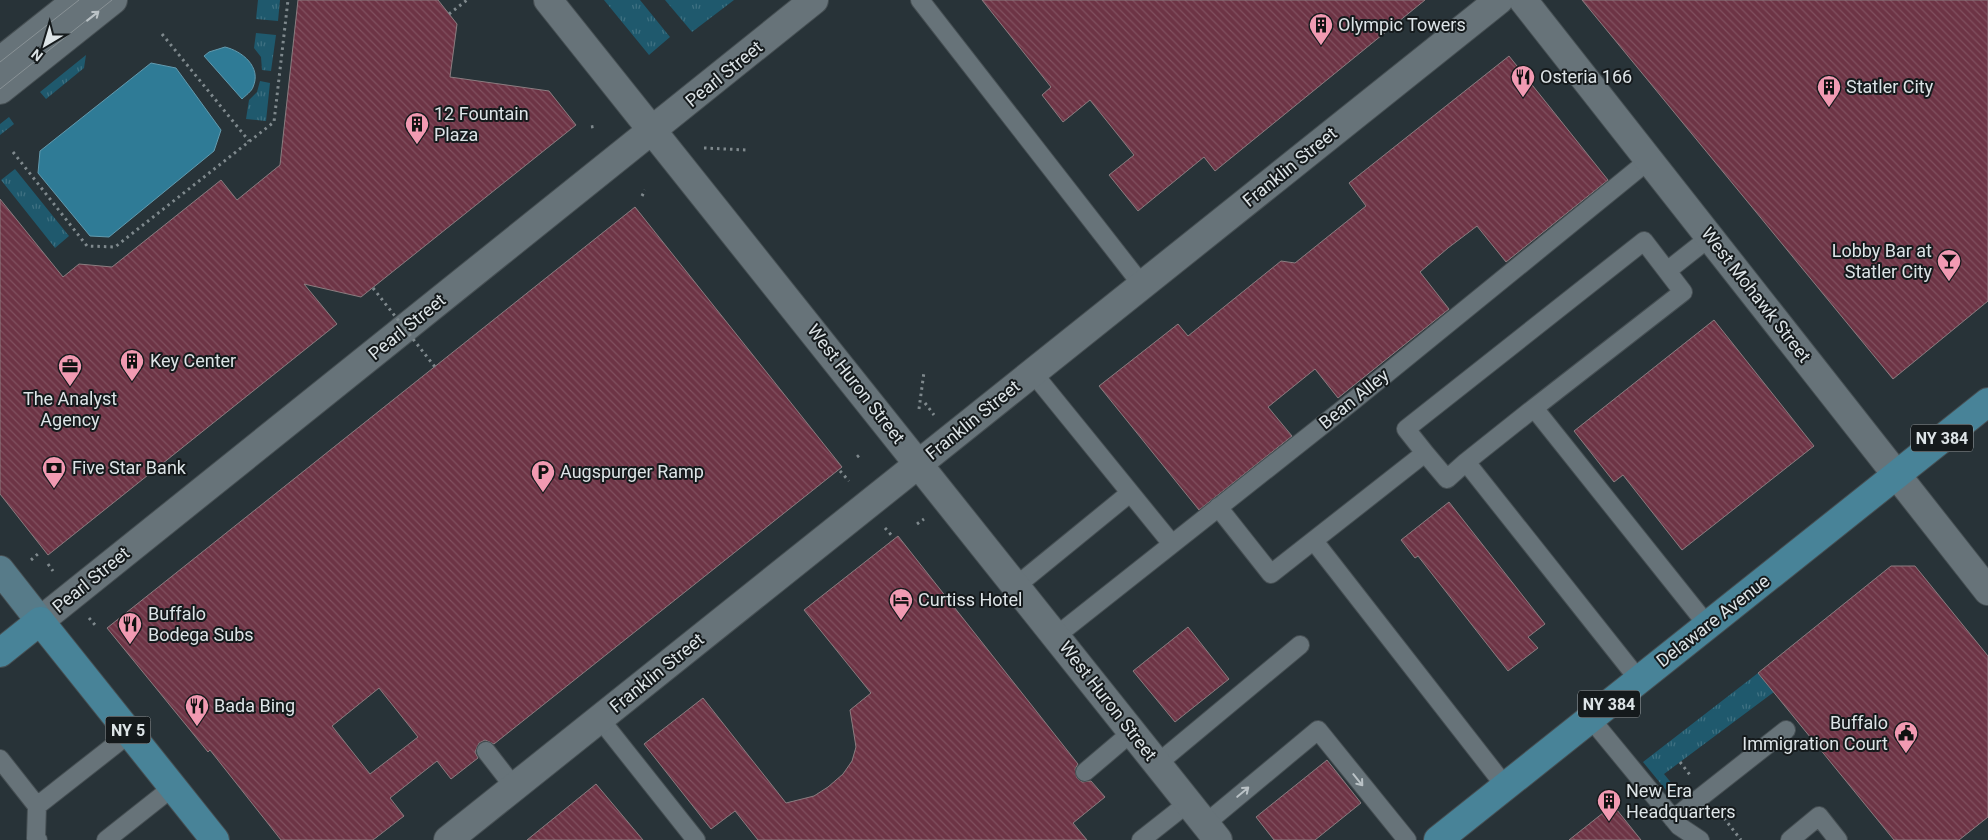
<svg xmlns="http://www.w3.org/2000/svg" width="1988" height="840" font-family="Roboto,sans-serif">
<style>
.grass{fill:url(#grass-tufts)}
.water{fill:#2f7b96;stroke:#639aae}
.building{fill:url(#building-back-hatch);stroke:#8b7d80;fill-rule:evenodd}
.lines{fill:none;stroke-linecap:round;stroke-linejoin:round}
.service-casing{stroke:#464f53;stroke-width:20}
.minor-casing{stroke:#464f53;stroke-width:30}
.tertiary-casing{stroke:#464f53;stroke-width:30}
.secondary-casing{stroke:#464f53;stroke-width:30}
.primary-casing{stroke:#464f53;stroke-width:30}
.path{stroke:#7f898d;stroke-width:3;stroke-dasharray:2.5 4;stroke-linecap:butt}
.service{stroke:#677379;stroke-width:18}
.minor{stroke:#677379;stroke-width:28}
.tertiary{stroke:#677379;stroke-width:28}
.secondary{stroke:#577b89;stroke-width:28}
.primary{stroke:#488398;stroke-width:28}
.tram{stroke:#899296;stroke-width:1}
.path-bridge{stroke:#7f898d;stroke-width:3;stroke-dasharray:2.5 4;stroke-linecap:butt}
.oneway{stroke:#bac2c6}
.labels{text-anchor:middle;stroke-width:4;stroke-linejoin:round;paint-order:stroke}
.shield{fill:#151a1c;stroke:#a1a7aa;stroke-width:1}
.shield-label{font-size:16px;font-weight:bold;fill:#dde4e7}
.poi-label{font-size:18px;fill:#dde4e7;stroke:#151a1c;text-anchor:start}
.street-label{font-size:18px;fill:#dde4e7;stroke:#151a1c}
</style>
<defs>
<pattern id="grass-tufts" width="24" height="20" patternUnits="userSpaceOnUse" patternTransform="scale(1.25)"><rect width="24" height="20" fill="#1f596d"/><path d="M3 7l-1-3M5 7V3M7 7l1-3M15 17l-1-3M17 17v-4M19 17l1-3" fill="none" stroke="#3f7182"/></pattern>
<pattern id="building-back-hatch" width="6" height="6" patternUnits="userSpaceOnUse" patternTransform="scale(1.25)"><rect width="6" height="6" fill="#6d3445"/><path d="M-1 5l2 2M0 0l6 6M5-1l2 2" fill="none" stroke="#815160"/></pattern>
</defs>
<rect width="100%" height="100%" fill="#283338"/>
<!-- grass -->
<path class="grass" d="M258,0H280L278,21L256,19Z
M604,0H640L670,37L649,55Z
M665,0H734L692,32Z
M256,33L276,35L271,71L262,70L261,57L254,48Z
M86,55L84,68L46,99L40,92Z
M260,81L270,83L266,121L246,119L249,100L257,92Z
M9,117L14,124L0,135V124Z
M15,169L69,236L55,248L1,180Z
M1758,673L1774,692L1664,774L1677,790V794L1674,797L1670,795L1643,762Z"/>
<!-- water -->
<path class="water" d="M225,47C242,51 262,67 253,87C252,91 245,96 242,99L204,56L209,52Z
M151,63L176,68L221,130L214,151L109,237L90,236L38,173L40,151Z"/>
<!-- building -->
<path class="building" d="M298,0H438L457,24L450,77L549,91L576,125L361,297L304,284L337,324L48,555L0,494V199L63,277L79,264L112,267L221,180L237,200L280,165Z
M982,0H1425L1215,171L1204,157L1138,211L1109,175L1134,155L1090,100L1063,122L1042,95L1051,87Z
M1582,0H1988V301L1893,379Z
M1509,56L1608,180L1506,262L1477,226L1448,248L1420,272L1449,309L1338,398L1315,369L1268,407L1292,436L1199,510L1099,386L1178,324L1188,336L1281,261L1295,263L1366,206L1349,183Z
M635,207L842,467L494,744L485,740L479,743L475,752L478,758L451,779L437,761L390,798L404,816L373,840H281L210,750L208,752L107,628ZM379,688L418,737L370,774L332,726Z
M1714,320L1814,446L1682,550L1623,475L1614,482L1574,431Z
M1449,502L1545,624L1528,637L1538,648L1508,671L1418,556L1415,558L1401,540Z
M898,536L1078,764L1075,769L1077,778L1082,782L1091,781L1105,797L1073,823L1087,840H758L735,811L711,829L644,744L703,698L786,803L814,796L828,787L843,774L852,761L856,747L850,710L871,693L804,610Z
M1891,566H1915L1988,656V817L1959,840H1894L1758,673Z
M1188,627L1229,679L1175,722L1133,671Z
M1327,760L1361,803L1315,840H1274L1256,817Z
M596,784L643,840H527Z
M1613,805L1641,840H1569Z"/>
<g class="lines">
<!-- service casing -->
<g class="service-casing">
<path id="service" d="M920,0L1142,285
M1033,373L1172,544
M1534,408L1683,292L1667,271
M1425,453L1447,479L1466,462
M1218,507L1271,574L1425,453L1406,429L1644,241L1667,271L1710,237
M1314,541L1505,786
M1016,586L1130,493
M1056,636L1353,401L1649,160
M1639,680L1466,462L1534,408L1708,626
M600,719L696,840
M1591,719L1679,826L1700,840
M486,751L514,787
M0,759L37,806L130,733
M1157,764L1300,645
M1085,772L1132,732
M37,806L36,838L38,840
M1673,819L1786,730
M1205,824L1318,730L1407,840
M106,840L173,787
M1141,840L1188,803
M1790,840L1819,816L1838,840"/>
</g>
<!-- minor casing -->
<g class="minor-casing">
<path id="minor" d="M1523,0L1988,591
M0,61L77,0
M0,90L113,0"/>
</g>
<!-- tertiary casing -->
<g class="tertiary-casing">
<path id="tertiary" d="M548,0L1218,840
M40,621L814,0
M448,840L1499,0"/>
</g>
<!-- secondary casing -->
<g class="secondary-casing">
<path id="secondary" d="M0,570L40,621"/>
</g>
<!-- primary casing -->
<g class="primary-casing">
<path id="primary" d="M0,653L40,621L215,840
M1438,840L1988,402"/>
</g>
<!-- path -->
<path class="path" d="M449,14L467,0
M162,34L249,141
M591,127L597,126
M704,148L746,150
M13,152L87,246L115,247L274,122L288,0
M642,196L645,190
M925,403L934,415
M919,409L924,372
M857,457L862,453
M840,471L849,481
M917,524L924,519
M885,528L893,537
M31,560L39,553
M48,564L53,571
M89,618L96,626
M1680,762L1690,775
M1720,813L1741,840"/>
<!-- service -->
<use href="#service" class="service"/>
<!-- minor -->
<use href="#minor" class="minor"/>
<!-- tertiary -->
<use href="#tertiary" class="tertiary"/>
<!-- secondary -->
<use href="#secondary" class="secondary"/>
<!-- primary -->
<use href="#primary" class="primary"/>
<!-- tram -->
<path class="tram" d="M0,62L79,0
M0,89L112,0"/>
<!-- path-bridge -->
<path class="path-bridge" d="M373,288L435,367"/>
</g>
<!-- one-way arrows -->
<defs><path id="oneway-shaft" d="M-6 0H5M1.5-3L5.5 0L1.5 3" fill="none" stroke-width="1.6" stroke-linecap="round" stroke-linejoin="round" transform="scale(1.25)"/></defs>
<g class="oneway">
<use href="#oneway-shaft" transform="translate(93 16) rotate(-38)"/>
<use href="#oneway-shaft" transform="translate(1358 780) rotate(51)"/>
<use href="#oneway-shaft" transform="translate(1243 792) rotate(-40)"/>
</g>
<!-- icons -->
<defs>
<g id="building-pin" transform="scale(1.25)"><path d="M0 17L-7.5 6A9.5 9.5 0 1 1 7.5 6Z" fill="#f19ab2" stroke="#151a1c"/><path d="M-4-6H4V6H1V3H-1V6H-4ZM-2.5-4.3h1.7v1.8h-1.7ZM.8-4.3h1.7v1.8H.8ZM-2.5-1h1.7V.8h-1.7ZM.8-1h1.7V.8H.8Z" fill="#111"/></g>
<g id="restaurant-pin" transform="scale(1.25)"><path d="M0 17L-7.5 6A9.5 9.5 0 1 1 7.5 6Z" fill="#f19ab2" stroke="#151a1c"/><path d="M-5-6h1v4h1v-4h1v4h1v-4h1v5L-1.5 .5V6h-2V.5L-5-1ZM5-6V6H3V1.5H1.5Q1.5-4 5-6Z" fill="#111"/></g>
<g id="bar-pin" transform="scale(1.25)"><path d="M0 17L-7.5 6A9.5 9.5 0 1 1 7.5 6Z" fill="#f19ab2" stroke="#151a1c"/><path d="M-6-5H6L.8 .8V4.5H3.5V6h-7V4.5H-.8V.8Z" fill="#111"/></g>
<g id="office-pin" transform="scale(1.25)"><path d="M0 17L-7.5 6A9.5 9.5 0 1 1 7.5 6Z" fill="#f19ab2" stroke="#151a1c"/><path d="M-6-3h4V-5.5h4V-3h4V5H-6ZM-1-4.5V-3h2v-1.5ZM-6 0V1H6V0Z" fill="#111"/></g>
<g id="bank-pin" transform="scale(1.25)"><path d="M0 17L-7.5 6A9.5 9.5 0 1 1 7.5 6Z" fill="#f19ab2" stroke="#151a1c"/><path d="M-6-4H6V4H-6ZM0-2.3a2.3 2.3 0 1 0 0 4.6a2.3 2.3 0 1 0 0-4.6Z" fill="#111"/></g>
<g id="parking-pin" transform="scale(1.25)"><path d="M0 17L-7.5 6A9.5 9.5 0 1 1 7.5 6Z" fill="#f19ab2" stroke="#151a1c"/><path d="M-3.5-5.5H1a3.5 3.5 0 0 1 0 7H-1V5.5H-3.5ZM-1-3.4V-.6H.8a1.4 1.4 0 0 0 0-2.8Z" fill="#111"/></g>
<g id="hotel-pin" transform="scale(1.25)"><path d="M0 17L-7.5 6A9.5 9.5 0 1 1 7.5 6Z" fill="#f19ab2" stroke="#151a1c"/><path d="M-6-4.5h1.5V1H6V5H4.5V3h-9V5H-6ZM-4 0a1.8 1.8 0 1 1 3.6 0ZM.5 0V-2.5h3Q6-2.5 6 0Z" fill="#111"/></g>
<g id="civic-pin" transform="scale(1.25)"><path d="M0 17L-7.5 6A9.5 9.5 0 1 1 7.5 6Z" fill="#f19ab2" stroke="#151a1c"/><path d="M-.6-6.5H3V-4.5H.6V-3L4-1V1h2V6H-6V1h2V-1L-.6-3ZM-1.2 2.5V6h2.4V2.5Z" fill="#111"/></g>
</defs>
<g fill-rule="evenodd">
<use href="#building-pin" x="1321" y="25"/>
<use href="#restaurant-pin" x="1523" y="77"/>
<use href="#building-pin" x="1829" y="87"/>
<use href="#building-pin" x="417" y="124"/>
<use href="#bar-pin" x="1949" y="261"/>
<use href="#building-pin" x="132" y="361"/>
<use href="#office-pin" x="70" y="366"/>
<use href="#bank-pin" x="54" y="468"/>
<use href="#parking-pin" x="543" y="472"/>
<use href="#hotel-pin" x="901" y="600"/>
<use href="#restaurant-pin" x="130" y="624"/>
<use href="#restaurant-pin" x="197" y="706"/>
<use href="#civic-pin" x="1906" y="733"/>
<use href="#building-pin" x="1609" y="801"/>
</g>
<g class="labels">
<!-- shield labels -->
<g class="shield">
<rect x="1911" y="424.5" width="62" height="27" rx="4"/>
<rect x="1578" y="690.5" width="62" height="27" rx="4"/>
<rect x="105.5" y="716.5" width="45" height="27" rx="4"/>
</g>
<g class="shield-label">
<text x="1942" y="444">NY 384</text>
<text x="1609" y="710">NY 384</text>
<text x="128" y="736">NY 5</text>
</g>
<!-- poi labels -->
<g class="poi-label">
<text x="1338" y="31">Olympic Towers</text>
<text x="1540" y="83">Osteria 166</text>
<text x="1846" y="93">Statler City</text>
<text x="434" y="120">12 Fountain<tspan x="434" dy="21">Plaza</tspan></text>
<text x="1932" y="257" text-anchor="end">Lobby Bar at<tspan x="1932" dy="21">Statler City</tspan></text>
<text x="150" y="367">Key Center</text>
<text x="70" y="405" text-anchor="middle">The Analyst<tspan x="70" dy="21">Agency</tspan></text>
<text x="72" y="474">Five Star Bank</text>
<text x="560" y="478">Augspurger Ramp</text>
<text x="918" y="606">Curtiss Hotel</text>
<text x="148" y="620">Buffalo<tspan x="148" dy="21">Bodega Subs</tspan></text>
<text x="214" y="712">Bada Bing</text>
<text x="1888" y="729" text-anchor="end">Buffalo<tspan x="1888" dy="21">Immigration Court</tspan></text>
<text x="1626" y="797">New Era<tspan x="1626" dy="21">Headquarters</tspan></text>
</g>
<!-- street labels -->
<g class="street-label">
<text transform="translate(724 74) rotate(-39)" y="6">Pearl Street</text>
<text transform="translate(1290 167) rotate(-39)" y="6">Franklin Street</text>
<text transform="translate(1756 295) rotate(52)" y="6">West Mohawk Street</text>
<text transform="translate(407 327) rotate(-39)" y="6">Pearl Street</text>
<text transform="translate(856 384) rotate(52)" y="6">West Huron Street</text>
<text transform="translate(1354 399) rotate(-39)" y="6">Bean Alley</text>
<text transform="translate(973 420) rotate(-39)" y="6">Franklin Street</text>
<text transform="translate(91 580) rotate(-39)" y="6">Pearl Street</text>
<text transform="translate(1713 621) rotate(-38)" y="6">Delaware Avenue</text>
<text transform="translate(657 673) rotate(-39)" y="6">Franklin Street</text>
<text transform="translate(1108 701) rotate(52)" y="6">West Huron Street</text>
</g>
</g>
<!-- north arrow -->
<g transform="translate(45 45) rotate(218)" stroke="#151a1c" stroke-width="4" paint-order="stroke">
<path d="M0-4L9 19L0 12L-9 19Z" fill="#dde4e7"/>
<text y="-8" font-size="14" font-weight="bold" text-anchor="middle" fill="#dde4e7">N</text>
</g>
</svg>
